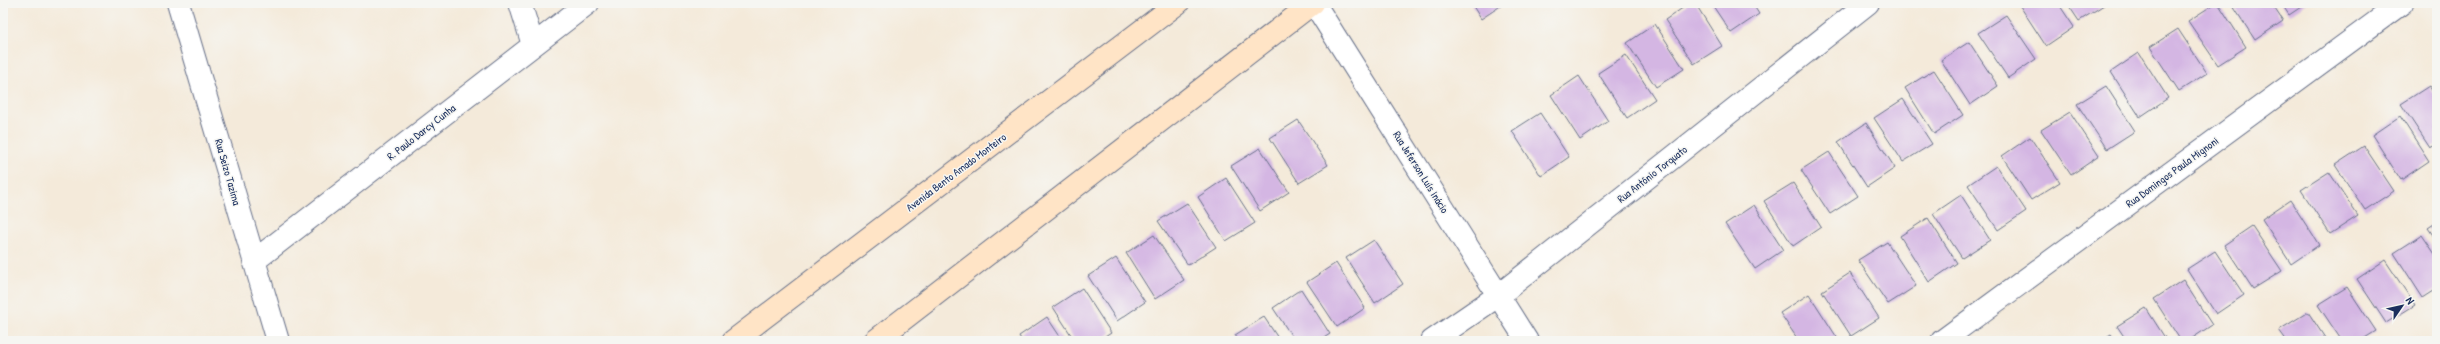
<svg xmlns="http://www.w3.org/2000/svg" width="2440" height="344" font-family="'Patrick Hand',sans-serif">
<style>
.building{fill:#d4b6e3}
.lines{fill:none;stroke-linecap:round;stroke-linejoin:round}
.street-casing{stroke:#677089;stroke-width:24}
.secondary-casing{stroke:#677089;stroke-width:24}
.street{stroke:#fff;stroke-width:22}
.secondary{stroke:#ffe4c6;stroke-width:22}
.labels{text-anchor:middle;stroke-width:3;stroke-linejoin:round;paint-order:stroke}
.street-label{font-size:11px;fill:#1b2f5e;stroke:#f6f6f2}
</style>
<rect width="100%" height="100%" fill="#f6f6f2"/>
<filter id="ink" filterUnits="userSpaceOnUse"><feTurbulence type="fractalNoise" baseFrequency=".025" numOctaves="2"/><feDisplacementMap in="SourceGraphic" scale="8" xChannelSelector="R" yChannelSelector="G"/><feConvolveMatrix kernelMatrix="1 2 1 2 8 2 1 2 1" color-interpolation-filters="sRGB"/></filter>
<filter id="wash" filterUnits="userSpaceOnUse"><feTurbulence type="fractalNoise" baseFrequency=".012" numOctaves="4" result="noise"/><feDisplacementMap in="SourceGraphic" scale="16" xChannelSelector="R" yChannelSelector="G"/><feGaussianBlur stdDeviation="0.9" result="paint"/><feColorMatrix in="noise" values="0 0 0 0 0 0 0 0 0 0 0 0 0 0 0 0 0 1.4 0 .05"/><feComposite in="paint" operator="in"/></filter>
<g filter="url(#wash)">
<rect width="100%" height="100%" fill="#f4eada"/>
<g id="blocks">
<!-- building -->
<path class="building" d="M1471,3H1505L1481,19Z
M1690,3H1695L1722,46L1694,64L1665,20Z
M1711,3H1752L1759,14L1731,33Z
M2018,3H2058L2074,27L2046,46Z
M2067,3H2107L2079,21Z
M2216,3H2218L2246,47L2218,65L2188,21Z
M2231,3H2271L2283,21L2255,40Z
M2281,3H2307L2289,15Z
M2006,15L2036,59L2008,78L1978,33Z
M1655,24L1684,69L1656,87L1627,43Z
M2178,29L2207,73L2179,91L2150,47Z
M1969,42L1998,86L1970,105L1941,60Z
M2139,53L2168,98L2140,117L2111,72Z
M1626,55L1655,99L1627,118L1598,73Z
M1934,70L1963,115L1934,134L1905,88Z
M1579,76L1608,121L1580,140L1551,95Z
M2106,86L2135,131L2107,149L2077,104Z
M2429,86L2437,98V144L2430,148L2401,104Z
M1903,99L1932,144L1903,162L1874,118Z
M2070,112L2099,156L2071,175L2041,130Z
M1540,113L1569,157L1541,176L1512,131Z
M2400,116L2429,161L2401,180L2372,135Z
M1298,120L1328,165L1299,183L1270,138Z
M1866,123L1895,168L1867,187L1838,142Z
M2030,137L2060,182L2031,200L2002,156Z
M2364,146L2394,191L2365,210L2335,165Z
M1260,148L1289,192L1260,211L1231,166Z
M1829,152L1858,196L1830,214L1801,170Z
M1996,166L2026,211L1998,230L1968,185Z
M2329,172L2358,216L2330,234L2301,190Z
M1226,178L1255,223L1226,241L1198,197Z
M1793,183L1821,227L1793,246L1764,201Z
M1961,195L1990,240L1962,258L1933,214Z
M2290,200L2319,245L2291,264L2262,219Z
M1187,203L1216,247L1188,265L1158,221Z
M1754,205L1783,250L1755,269L1725,224Z
M1928,218L1957,263L1929,282L1900,236Z
M2437,222V241L2428,228Z
M2252,226L2282,271L2253,289L2224,245Z
M1154,235L1184,280L1155,299L1126,253Z
M2422,235L2437,257V289L2423,298L2394,253Z
M1374,240L1403,284L1375,303L1346,258Z
M1887,242L1916,286L1888,304L1858,260Z
M2215,251L2244,295L2216,314L2187,269Z
M1116,258L1145,302L1117,321L1088,276Z
M2385,260L2415,305L2386,323L2357,279Z
M1336,263L1365,308L1337,327L1307,282Z
M1850,273L1879,318L1851,336L1822,291Z
M2183,280L2212,325L2188,341H2181L2154,299Z
M2347,287L2376,331L2360,341H2342L2318,305Z
M1082,288L1111,333L1099,341H1075L1053,307Z
M1301,289L1330,334L1319,341H1295L1273,308Z
M1809,294L1838,339L1834,341H1799L1780,313Z
M2146,308L2167,341H2127L2117,326Z
M2308,312L2327,341H2287L2279,330Z
M1047,317L1063,341H1022L1019,336Z
M1264,317L1280,341H1239L1235,335Z
M2111,334L2116,341H2100Z"/>
</g>
</g>
<g filter="url(#ink)">
<use href="#blocks" fill-opacity="0" stroke="#677089" stroke-width="1"/>
<g class="lines">
<!-- street casing -->
<g class="street-casing">
<path id="street" d="M178,3L278,341
M520,3L533,45
M1314,3L1527,341
M254,261L588,3
M1432,341L1499,295L1868,3
M1942,341L2402,3"/>
</g>
<!-- secondary casing -->
<g class="secondary-casing">
<path id="secondary" d="M733,341L1178,3
M875,341L1313,3"/>
</g>
<!-- street -->
<use href="#street" class="street"/>
<!-- secondary -->
<use href="#secondary" class="secondary"/>
</g>
</g>
<g class="labels">
<!-- street labels -->
<g class="street-label">
<text transform="translate(421 132) rotate(-38)" y="4">R. Paulo Darcy Cunha</text>
<text transform="translate(228 172) rotate(74)" y="4">Rua Seizo Tazima</text>
<text transform="translate(956 172) rotate(-37)" y="4">Avenida Bento Amado Monteiro</text>
<text transform="translate(1421 172) rotate(58)" y="4">Rua Jeferson Luís Inácio</text>
<text transform="translate(2172 172) rotate(-36)" y="4">Rua Domingos Paula Mignoni</text>
<text transform="translate(1652 174) rotate(-38)" y="4">Rua Antônio Torquato</text>
</g>
</g>
<!-- margin -->
<rect width="2440" height="344" fill="none" stroke="#f6f6f2" stroke-width="16"/>
<!-- north arrow -->
<g transform="translate(2402 306) rotate(56)" stroke="#f6f6f2" stroke-width="3" paint-order="stroke">
<path d="M0-3L7 15L0 10L-7 15Z" fill="#1b2f5e"/>
<text y="-6" font-size="11" font-weight="bold" text-anchor="middle" fill="#1b2f5e">N</text>
</g>
</svg>
